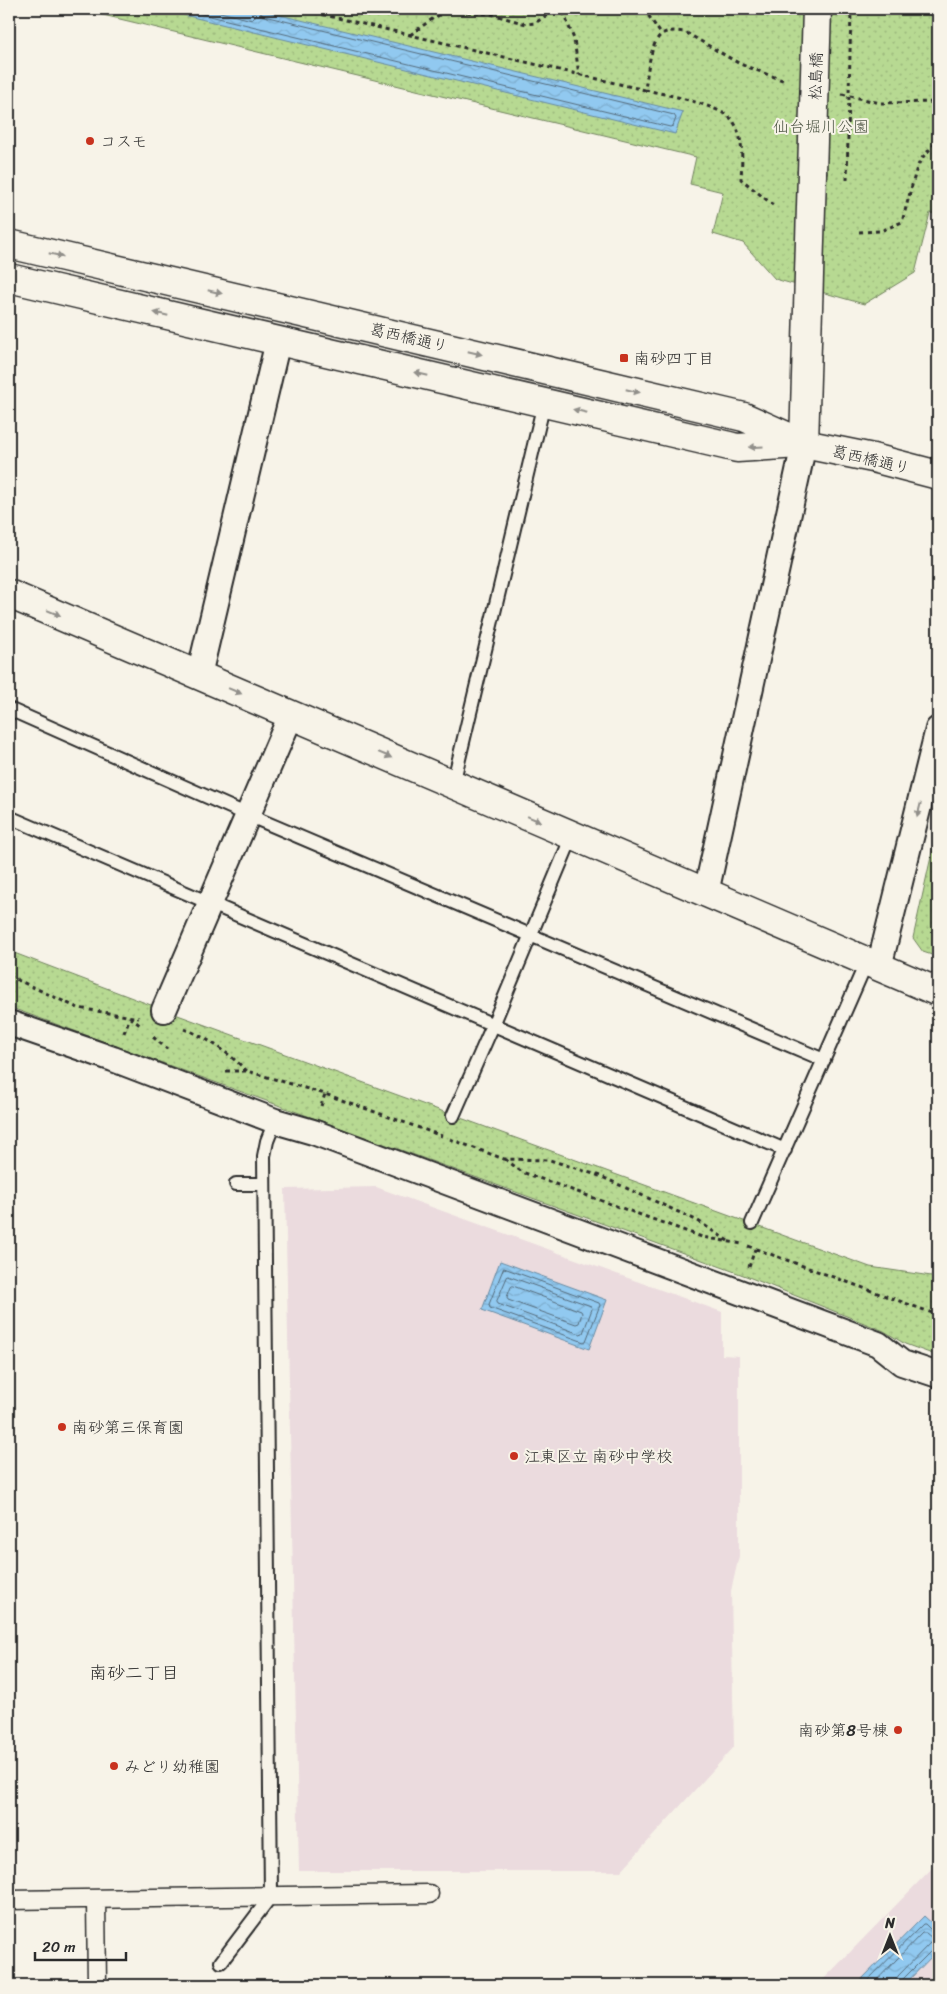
<svg xmlns="http://www.w3.org/2000/svg" width="947" height="1994" font-family="Sriracha,'Klee One',sans-serif">
<style>
.built{fill:#ebdbde}
.park{fill:url(#park-dots);stroke:#71825e}
.water{fill:url(#water-waves);stroke:#688aa1}
.lines{fill:none;stroke-linecap:round;stroke-linejoin:round}
.shore{stroke:#546a7a;stroke-width:1}
.service-casing{stroke:#2b2b2b;stroke-width:16}
.pedestrian-casing{stroke:#2b2b2b;stroke-width:21}
.minor-casing{stroke:#2b2b2b;stroke-width:28}
.tertiary-casing{stroke:#2b2b2b;stroke-width:31}
.secondary-casing{stroke:#2b2b2b;stroke-width:31}
.path{stroke:#2b2b2b;stroke-width:3;stroke-dasharray:4 4;stroke-linecap:butt}
.service{stroke:#f7f3e8;stroke-width:12}
.pedestrian{stroke:#f7f3e8;stroke-width:18}
.minor{stroke:#f7f3e8;stroke-width:24}
.tertiary{stroke:#f7f3e8;stroke-width:28}
.secondary{stroke:#f7f3e8;stroke-width:28}
.tertiary-bridge-casing{stroke:#2b2b2b;stroke-width:31;stroke-linecap:butt}
.path-bridge{stroke:#2b2b2b;stroke-width:3;stroke-dasharray:4 4;stroke-linecap:butt}
.tertiary-bridge{stroke:#f7f3e8;stroke-width:28}
.oneway{fill:#918f8a}
.poi-dot{fill:#c8321e;stroke:#f7f3e8;stroke-width:2}
.labels{text-anchor:middle;stroke-width:4;stroke-linejoin:round;paint-order:stroke}
.street-label{font-size:16px;fill:#2b2b2b;stroke:#f7f3e8}
.park-label{font-size:16px;fill:#4e5645;stroke:#f7f3e8}
.poi-label{font-size:16px;fill:#2b2b2b;stroke:#f7f3e8;text-anchor:start}
.neighbourhood-label{font-size:18px;fill:#2b2b2b;stroke:#f7f3e8}
</style>
<defs>
<pattern id="park-dots" width="8" height="8" patternUnits="userSpaceOnUse" patternTransform="scale(1.25)"><rect width="8" height="8" fill="#b7d992"/><path d="M2 2h.1M6 6h.1" fill="none" stroke="#9eba7e" stroke-width="1.8" stroke-linecap="round"/></pattern>
<pattern id="water-waves" width="16" height="10" patternUnits="userSpaceOnUse" patternTransform="scale(1.25)"><rect width="16" height="10" fill="#91c9f0"/><path d="M0 5q4-4 8 0t8 0" fill="none" stroke="#7dadce"/></pattern>
</defs>
<rect width="100%" height="100%" fill="#f7f3e8"/>
<filter id="ink" filterUnits="userSpaceOnUse"><feTurbulence type="fractalNoise" baseFrequency=".02" numOctaves="2"/><feDisplacementMap in="SourceGraphic" scale="10" xChannelSelector="R" yChannelSelector="G"/><feConvolveMatrix kernelMatrix="1 2 1 2 8 2 1 2 1" color-interpolation-filters="sRGB"/></filter>
<g filter="url(#ink)">
<!-- built -->
<path class="built" d="M376,1187L722,1312V1355L739,1356V1556L731,1591L734,1747L621,1871H299L285,1189Z
M938,1862V1985H818Z"/>
<!-- park -->
<path class="park" d="M78,9H914L938,18V215L930,213L915,273L864,304L775,279L743,243L713,234L723,192L690,184L696,157Z
M938,825V957L923,952L913,938Z
M9,951L164,1010L870,1267L938,1277V1356L905,1344L884,1331L746,1276L9,1007Z"/>
<!-- water -->
<path class="water" d="M159,9H255L683,112L675,134Z
M500,1261L607,1300L589,1349L482,1310Z
M924,1916L938,1929V1950L904,1985H856Z"/>
<g class="lines">
<!-- shore -->
<path class="shore" d="M181,9L670,127L673,126L676,118L674,115L264,16L261,14L260,9
M208,9L252,20L255,17L253,9
M504,1268L599,1303L600,1305L586,1341L584,1342L490,1308L489,1305Z
M508,1276L591,1306L592,1309L583,1333L580,1334L498,1304L497,1301Z
M513,1286L581,1311L582,1313L579,1323L576,1324L508,1300L507,1297L511,1287Z
M863,1985L923,1924H925L933,1932L938,1933
M872,1985L922,1933H926L932,1938V1941L898,1976L895,1985
M901,1985L902,1980L933,1949L938,1947"/>
<!-- service casing -->
<g class="service-casing">
<path id="service" d="M9,709L248,815L824,1060
M453,784L544,403
M9,817L785,1150
M453,1116L493,1025L572,836
M236,1184H264
M752,1223L867,961
M221,1962L271,1896L264,1156L267,1141L275,1121"/>
</g>
<!-- pedestrian casing -->
<g class="pedestrian-casing">
<path id="pedestrian" d="M96,1899L97,1985
M9,1900L429,1894"/>
</g>
<!-- minor casing -->
<g class="minor-casing">
<path id="minor" d="M199,675L278,341
M706,893L804,444
M879,967L938,729
M164,1010L291,715
M9,1023L113,1059L275,1121L313,1132L878,1344L902,1363L938,1375"/>
</g>
<!-- tertiary casing -->
<g class="tertiary-casing">
<path id="tertiary" d="M804,444L812,173
M9,594L938,992"/>
</g>
<!-- secondary casing -->
<g class="secondary-casing">
<path id="secondary" d="M9,244L744,417L804,444L873,458L938,475
M9,278L729,446L737,448L800,444"/>
</g>
<!-- path -->
<path class="path" d="M299,9L645,90C647,76 650,42 662,34C668,30 677,31 685,32L740,64L785,81
M644,9L661,34
M563,12L574,39L579,75
M410,35L435,17L449,11L491,14L526,24L535,23L552,12H563L568,9
M645,90C665,94 721,105 733,121C744,137 742,161 741,179L773,205
M842,94L880,103L938,102
M859,232L881,231L902,222L917,167L922,158L938,140
M9,976L78,1008L139,1018
M130,1017L141,1026
M184,1029C209,1038 228,1053 247,1071
M124,1033L130,1017
M153,1037L167,1049
M226,1071H247L325,1094L442,1136
M321,1106L325,1094
M450,1139L504,1159L550,1160L600,1176L698,1221L728,1241
M505,1159L522,1172L702,1237L742,1244
M748,1246L938,1315
M749,1267L755,1249"/>
<!-- service -->
<use href="#service" class="service"/>
<!-- pedestrian -->
<use href="#pedestrian" class="pedestrian"/>
<!-- minor -->
<use href="#minor" class="minor"/>
<!-- tertiary -->
<use href="#tertiary" class="tertiary"/>
<!-- secondary -->
<use href="#secondary" class="secondary"/>
<!-- tertiary-bridge casing -->
<g class="tertiary-bridge-casing">
<path id="tertiary-bridge" d="M812,173L817,9"/>
</g>
<!-- path-bridge -->
<path class="path-bridge" d="M847,180L851,10"/>
<!-- tertiary-bridge -->
<use href="#tertiary-bridge" class="tertiary-bridge"/>
</g>
<!-- one-way arrows -->
<defs><path id="oneway-solid" d="M-6-.8H1V-3.2L6.5 0L1 3.2V.8H-6Z" transform="scale(1.25)"/></defs>
<g class="oneway">
<use href="#oneway-solid" transform="translate(56 255) rotate(13)"/>
<use href="#oneway-solid" transform="translate(215 292) rotate(13)"/>
<use href="#oneway-solid" transform="translate(161 314) rotate(-167)"/>
<use href="#oneway-solid" transform="translate(475 353) rotate(13)"/>
<use href="#oneway-solid" transform="translate(421 374) rotate(-167)"/>
<use href="#oneway-solid" transform="translate(633 391) rotate(13)"/>
<use href="#oneway-solid" transform="translate(580 411) rotate(-167)"/>
<use href="#oneway-solid" transform="translate(756 447) rotate(177)"/>
<use href="#oneway-solid" transform="translate(54 613) rotate(23)"/>
<use href="#oneway-solid" transform="translate(235 691) rotate(23)"/>
<use href="#oneway-solid" transform="translate(385 755) rotate(23)"/>
<use href="#oneway-solid" transform="translate(919 810) rotate(104)"/>
<use href="#oneway-solid" transform="translate(534 819) rotate(23)"/>
</g>
</g>
<!-- markers -->
<g class="poi-dot">
<circle cx="90" cy="141" r="5"/>
<rect x="619" y="353" width="10" height="10" rx="2.5"/>
<circle cx="62" cy="1427" r="5"/>
<circle cx="514" cy="1456" r="5"/>
<circle cx="898" cy="1730" r="5"/>
<circle cx="114" cy="1766" r="5"/>
</g>
<g class="labels">
<!-- street labels -->
<g class="street-label">
<text transform="translate(815 76) rotate(-88)" y="6">松島橋</text>
<text transform="translate(409 337) rotate(13)" y="6">葛西橋通り</text>
<text transform="translate(871 459) rotate(13)" y="6">葛西橋通り</text>
</g>
<!-- park labels -->
<g class="park-label">
<text x="821" y="132">仙台堀川公園</text>
</g>
<!-- poi labels -->
<g class="poi-label">
<text x="100" y="147">コスモ</text>
<text x="634" y="364">南砂四丁目</text>
<text x="72" y="1433">南砂第三保育園</text>
<text x="524" y="1462">江東区立 南砂中学校</text>
<text x="888" y="1736" text-anchor="end">南砂第8号棟</text>
<text x="124" y="1772">みどり幼稚園</text>
</g>
<!-- neighbourhood labels -->
<g class="neighbourhood-label">
<text x="134" y="1679">南砂二丁目</text>
</g>
</g>
<!-- margin -->
<rect width="947" height="1994" fill="none" stroke="#f7f3e8" stroke-width="30"/>
<rect x="15" y="15" width="917" height="1964" fill="none" stroke="#2b2b2b" stroke-width="2" filter="url(#ink)"/>
<!-- north arrow -->
<g transform="translate(890 1936)" stroke="#f7f3e8" stroke-width="4" paint-order="stroke">
<path d="M0-4L9 19L0 12L-9 19Z" fill="#2b2b2b"/>
<text y="-8" font-size="14" font-weight="bold" text-anchor="middle" fill="#2b2b2b">N</text>
</g>
<!-- scale -->
<path d="M35 1952v8h91v-8" fill="none" stroke="#2b2b2b" stroke-width="2.5"/>
<text x="42" y="1952" font-size="15" fill="#2b2b2b" stroke="#f7f3e8" stroke-width="4" paint-order="stroke">20 m</text>
</svg>
